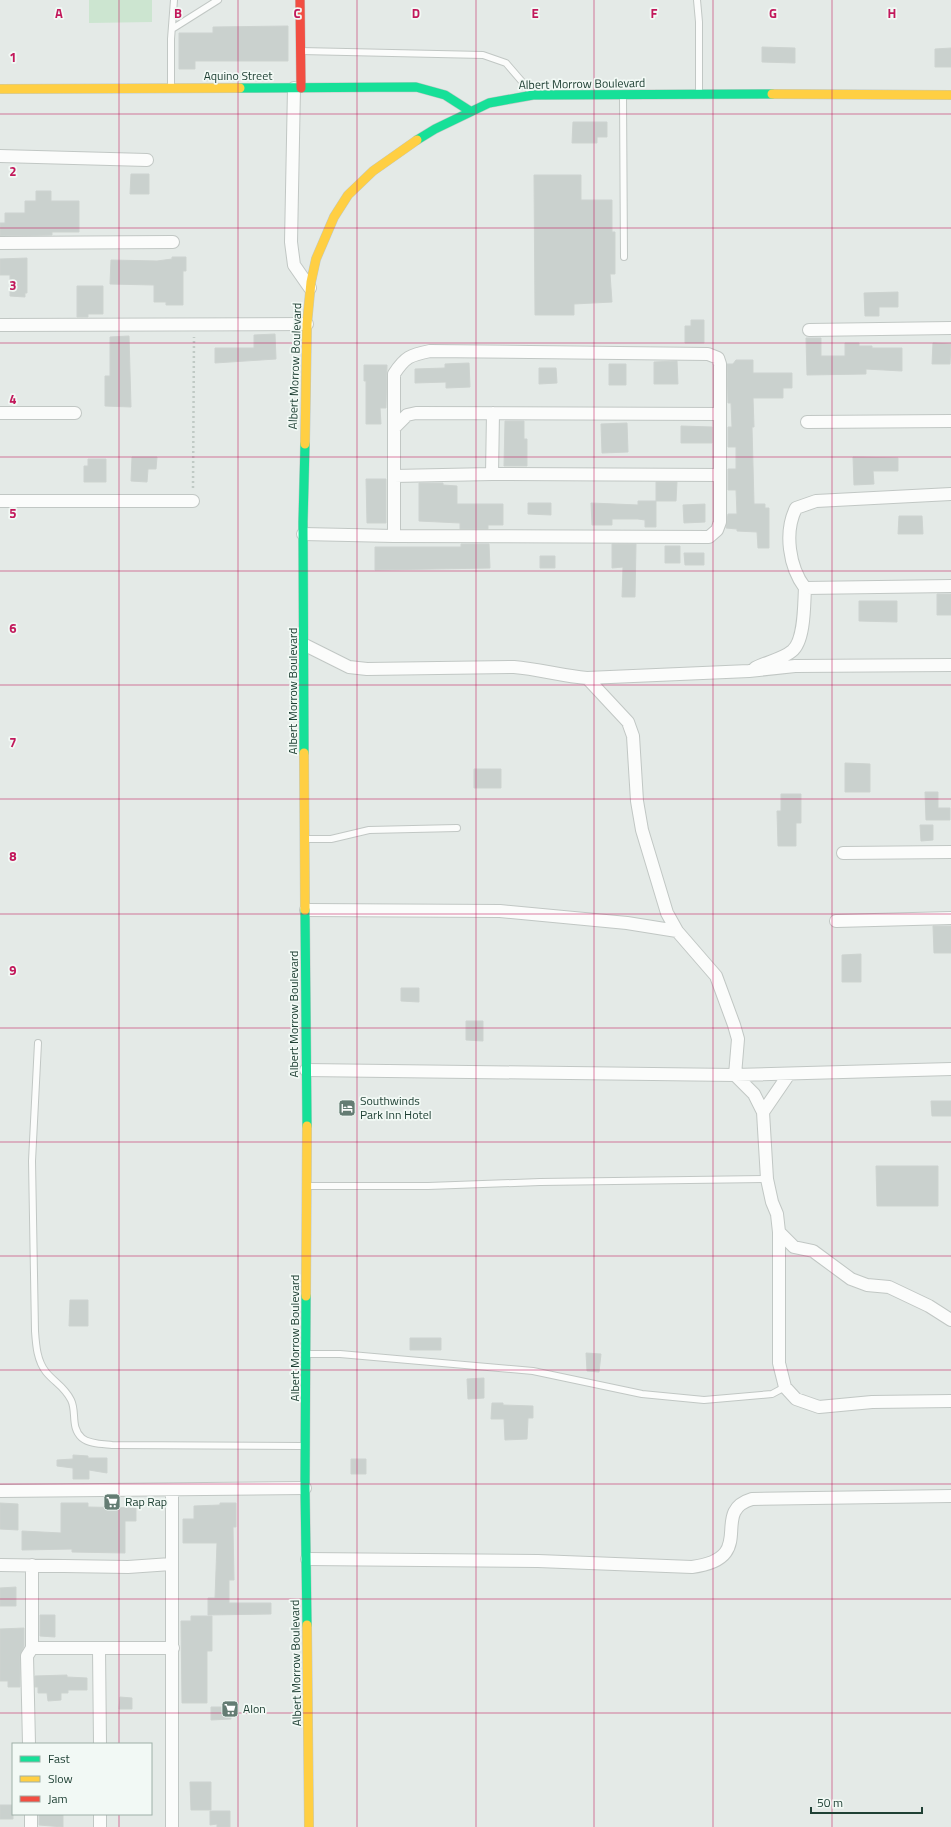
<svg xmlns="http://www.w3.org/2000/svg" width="951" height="1827" font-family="'Titillium Web',sans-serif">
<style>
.green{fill:#cce5d0}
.building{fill:#cad1ce;stroke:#cdd3d0}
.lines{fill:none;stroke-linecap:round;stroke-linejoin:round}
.lane-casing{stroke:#c1c7c4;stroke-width:8}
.street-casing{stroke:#c1c7c4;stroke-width:14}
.fast-casing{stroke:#bfc8c4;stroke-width:10}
.slow-casing{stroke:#bfc8c4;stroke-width:10}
.jam-casing{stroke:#bfc8c4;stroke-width:10}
.path{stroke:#c0cac5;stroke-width:2.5;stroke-dasharray:2 3;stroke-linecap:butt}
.lane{stroke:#fbfcfb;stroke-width:6}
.street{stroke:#fbfcfb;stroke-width:12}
.fast{stroke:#16e098;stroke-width:9}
.slow{stroke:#ffcf43;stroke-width:9}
.jam{stroke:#f24e42;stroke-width:9}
.grid{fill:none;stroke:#c2185b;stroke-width:1;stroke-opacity:0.55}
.labels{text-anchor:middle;stroke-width:3.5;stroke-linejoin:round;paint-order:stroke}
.street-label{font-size:12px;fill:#1f4034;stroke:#f2f9f5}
.poi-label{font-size:12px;fill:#1f4034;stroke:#f2f9f5;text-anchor:start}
.grid-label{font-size:13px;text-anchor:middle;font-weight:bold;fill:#c2185b;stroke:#f2f9f5;stroke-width:3.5;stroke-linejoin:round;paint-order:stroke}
</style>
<rect width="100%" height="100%" fill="#e4eae7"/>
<!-- green -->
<path class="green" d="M89,0H152V22L89,23Z"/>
<!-- building -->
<path class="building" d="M288,26V61H195V69H179V33H213V27Z
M762,47L795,48V63L762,62Z
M951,48V67H935V49Z
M573,122H607V137H597V143H572Z
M131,174H149V194H130Z
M534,175H581V200H612V232H615V274H610L612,302L574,304V315H535Z
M36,191H51V201H79V232H52V235L0,236V223H5V213H25V201H36Z
M172,257H186V271H183V305H166V302H154V285L110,284L111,260L157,261L172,259Z
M27,258V293H25V297L10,296V275H0V259Z
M77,286H103V314H88V317H77Z
M898,292V307H879V316H865L864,293Z
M691,320H704V343H685V326H691Z
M275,334L276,359L215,363V348H254V335Z
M129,336L131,407L105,406V376H110V337Z
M806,338H821V356H845V343H859V346H872V348H902V371L866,369V374L807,375Z
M933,343L951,344L950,364H932Z
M736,360H753V373H792V388H783V398H753L754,427H752L754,504H765V508H769V548H758L757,532L737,531V529L726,528L728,514H737L736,490H728V469H736V447H728V427H732L731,403H728L727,364H733Z
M677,361L678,384H654V362Z
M469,363L470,387L446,388V382L415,383V369L445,368V364Z
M609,364H626V385H609Z
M364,365H387L386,408H380L381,424H366V381H364Z
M539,368H556L557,383L539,384Z
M505,421H524V439H527V466H504Z
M627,423L628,452L602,453L601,424Z
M681,426L712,427V443H681Z
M132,457H157L156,469H148L147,482L131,481Z
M853,457L898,458V471H873L874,484L854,485Z
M88,459H106V482H84V466H88Z
M366,479H386V523H367Z
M656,482H677L676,501H656Z
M419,483H443V485L457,486V504H503V525H488V529H460V523L419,521Z
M638,501H656V527H645V520L638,519H612V525H592L591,503L638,505Z
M528,503H551V515L528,514Z
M705,504V522L684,523L683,505Z
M899,516H922L923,534H898Z
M461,544H489L490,568L375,570V547H461Z
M612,544H636L635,597H622L623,567L612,568Z
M665,546H680V563H665Z
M684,553H704V565H685Z
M540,556H555V568H540Z
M937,594H951V615H937Z
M859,601H897V622L859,621Z
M845,763L870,764V792H845Z
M474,769H501V788H474Z
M925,792H938V808H950V820H926Z
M781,794H801V823H796V846H778L777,811H781Z
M920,825H933V840L921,841Z
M933,926H951V953H934Z
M861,954V982H842V955Z
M401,988H419V1002L401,1001Z
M466,1021H483V1041L466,1040Z
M931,1101H951V1116H932Z
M876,1166H938V1206H877Z
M70,1300H88V1326H69Z
M410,1338H441V1350H410Z
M586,1353L601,1354L599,1372L587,1371Z
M484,1378V1398L468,1399L467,1379Z
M492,1403H503V1405L533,1406V1418H528L527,1439L505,1440L504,1419H491Z
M73,1455L88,1456V1458H107V1473L89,1470V1479H73V1468L57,1466V1460L73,1459Z
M351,1459H366V1474H351Z
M0,1503L18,1504V1530L0,1529Z
M61,1503H88V1507L136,1508V1521H125V1553L72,1552V1549L22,1550V1531L61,1533Z
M220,1503H236V1527H233L234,1580H229V1603H271V1614L208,1615V1598H215L217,1543H183V1519H194V1506L220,1505Z
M16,1587V1606H0V1588Z
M40,1615H55V1637L40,1636Z
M191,1616H212V1651H207V1703H182L181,1621H191Z
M24,1628V1646L20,1656V1687H8V1681H0V1629Z
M67,1675V1677L87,1678V1690H68V1693H61V1700L48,1701L47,1693H38V1687H35V1676Z
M120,1697L132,1698V1709H119Z
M211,1707H231V1719L211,1720Z
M190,1782H211V1810H191Z
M0,1805H13V1819H0Z
M210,1811H230V1827H217V1824L210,1825Z
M39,1814H63V1827L39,1825Z"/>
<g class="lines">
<!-- lane casing -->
<g class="lane-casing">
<path id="lane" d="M697,0L699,22V90
M172,29L218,0
M301,51L483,55L506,63L531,92
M171,87V39L174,0
M623,97L624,257
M307,839H331L369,830L457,828
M38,1043L32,1161L35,1331C36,1345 37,1361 46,1372C55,1383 64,1386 71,1400C77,1412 70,1427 82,1438C89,1444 103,1444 112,1445L302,1446
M311,1186H428L540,1182L767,1179
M309,1354H340L533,1371L642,1394L704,1400L772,1394L785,1387"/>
</g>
<!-- street casing -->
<g class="street-casing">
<path id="street" d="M294,88L291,242L294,265L310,288
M0,156L147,160
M0,243L173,242
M0,325L307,324
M809,330L951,328
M0,413H75
M807,422L951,421
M395,427L407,415L416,413L720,414
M492,474L493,413
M394,476L492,474L720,475
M0,501H193
M303,534L394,536L709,537L717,530L720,522V364L718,358L708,354L430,351C410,355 405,357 394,374V536
M805,588L951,586
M305,645L349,667L367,669L514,667C539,669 562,676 587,678L749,671L795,666L951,665
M755,668C766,662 783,659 792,651C805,641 804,603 805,588C789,567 784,532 796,508L816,501L951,494
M587,678L628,722L633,736L637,801L642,830L667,913L677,931L716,976L734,1025L738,1039L735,1075L754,1094L763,1112
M843,853L951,852
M306,910L500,911L627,923L677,931
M836,921L951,918
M306,1070L735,1075L951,1069
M789,1074L763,1112L767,1179L772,1202L777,1214L779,1232L794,1247L813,1251L851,1279L867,1285L889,1287L929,1306L951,1320
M779,1232V1363L785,1387L796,1399L819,1407L872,1402L951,1401
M0,1491L305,1488
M307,1559L538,1561L692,1567C760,1558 708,1512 752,1499L951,1496
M0,1565L128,1567L171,1564
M32,1648H173
M99,1649L100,1744
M29,1744L27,1656L32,1648V1565
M31,1814V1827
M100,1814V1827
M172,1827V1490"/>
</g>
<!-- fast casing -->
<g class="fast-casing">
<path id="fast" d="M240,88L416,87L445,95L470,111
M417,140L435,129L489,103L533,95L772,94
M304,753L303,522L305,444
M305,910L307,1126
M306,1296L305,1488L307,1625"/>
</g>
<!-- slow casing -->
<g class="slow-casing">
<path id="slow" d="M0,89L240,88
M772,94L951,95
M305,444L307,324L311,282L316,259L334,217L348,195L373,171L417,140
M304,753L305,910
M306,1296L307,1126
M307,1625L309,1827"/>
</g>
<!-- jam casing -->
<g class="jam-casing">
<path id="jam" d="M300,0L301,88"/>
</g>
<!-- path -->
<path class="path" d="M193,488L194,337"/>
<!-- lane -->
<use href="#lane" class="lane"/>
<!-- street -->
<use href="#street" class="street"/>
<!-- fast -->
<use href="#fast" class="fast"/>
<!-- slow -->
<use href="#slow" class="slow"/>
<!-- jam -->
<use href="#jam" class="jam"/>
</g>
<!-- grid -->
<path class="grid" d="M119,0V1744M238,0V1827M357,0V1827M476,0V1827M594,0V1827M713,0V1827M832,0V1827M0,114H951M0,228H951M0,343H951M0,457H951M0,571H951M0,685H951M0,799H951M0,914H951M0,1028H951M0,1142H951M0,1256H951M0,1370H951M0,1484H951M0,1599H951M0,1713H951M119,1814V1827"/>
<!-- icons -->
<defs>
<g id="hotel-square" transform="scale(0.9)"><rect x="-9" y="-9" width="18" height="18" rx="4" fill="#647c73" stroke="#f2f9f5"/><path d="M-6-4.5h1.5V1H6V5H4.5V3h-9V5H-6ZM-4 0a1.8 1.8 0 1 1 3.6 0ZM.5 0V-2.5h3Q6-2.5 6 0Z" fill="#fff"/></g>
<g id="supermarket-square" transform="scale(0.9)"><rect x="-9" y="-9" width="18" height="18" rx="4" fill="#647c73" stroke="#f2f9f5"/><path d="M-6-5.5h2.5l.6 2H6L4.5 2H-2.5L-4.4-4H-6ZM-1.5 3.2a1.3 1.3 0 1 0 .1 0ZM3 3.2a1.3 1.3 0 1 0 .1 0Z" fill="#fff"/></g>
</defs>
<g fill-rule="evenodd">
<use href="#hotel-square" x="347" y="1108"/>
<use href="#supermarket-square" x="112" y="1502"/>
<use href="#supermarket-square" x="230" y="1709"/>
</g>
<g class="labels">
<!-- street labels -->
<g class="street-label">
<text x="238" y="80">Aquino Street</text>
<text transform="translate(582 84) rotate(-1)" y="4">Albert Morrow Boulevard</text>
<text transform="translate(295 366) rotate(-88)" y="4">Albert Morrow Boulevard</text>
<text transform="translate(293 691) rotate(-90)" y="4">Albert Morrow Boulevard</text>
<text transform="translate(294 1014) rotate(-90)" y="4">Albert Morrow Boulevard</text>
<text transform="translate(295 1338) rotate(-90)" y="4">Albert Morrow Boulevard</text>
<text transform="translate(296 1663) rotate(-91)" y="4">Albert Morrow Boulevard</text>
</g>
<!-- poi labels -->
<g class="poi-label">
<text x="360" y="1105">Southwinds<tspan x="360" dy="14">Park Inn Hotel</tspan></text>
<text x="125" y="1506">Rap Rap</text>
<text x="243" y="1713">Alon</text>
</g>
</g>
<g class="grid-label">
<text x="59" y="18">A</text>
<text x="178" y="18">B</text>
<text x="297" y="18">C</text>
<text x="416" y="18">D</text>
<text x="535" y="18">E</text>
<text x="654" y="18">F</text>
<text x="773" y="18">G</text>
<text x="892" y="18">H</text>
<text x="13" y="62">1</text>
<text x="13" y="176">2</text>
<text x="13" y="290">3</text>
<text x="13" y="404">4</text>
<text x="13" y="518">5</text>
<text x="13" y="633">6</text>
<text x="13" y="747">7</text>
<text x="13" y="861">8</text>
<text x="13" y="975">9</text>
</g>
<!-- legend -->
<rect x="12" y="1743" width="140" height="72" fill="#f2f9f5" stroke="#9eafa8"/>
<rect x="20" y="1756" width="20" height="6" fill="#16e098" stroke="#9eafa8"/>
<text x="48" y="1763" font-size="12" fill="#1f4034">Fast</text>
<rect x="20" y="1776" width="20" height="6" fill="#ffcf43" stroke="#9eafa8"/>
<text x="48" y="1783" font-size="12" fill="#1f4034">Slow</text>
<rect x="20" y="1796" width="20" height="6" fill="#f24e42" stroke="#9eafa8"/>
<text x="48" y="1803" font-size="12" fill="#1f4034">Jam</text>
<!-- scale -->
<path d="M811 1807v6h111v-6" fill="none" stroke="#1f4034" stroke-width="2"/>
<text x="817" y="1807" font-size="12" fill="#1f4034" stroke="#f2f9f5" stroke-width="3" paint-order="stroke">50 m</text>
</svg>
